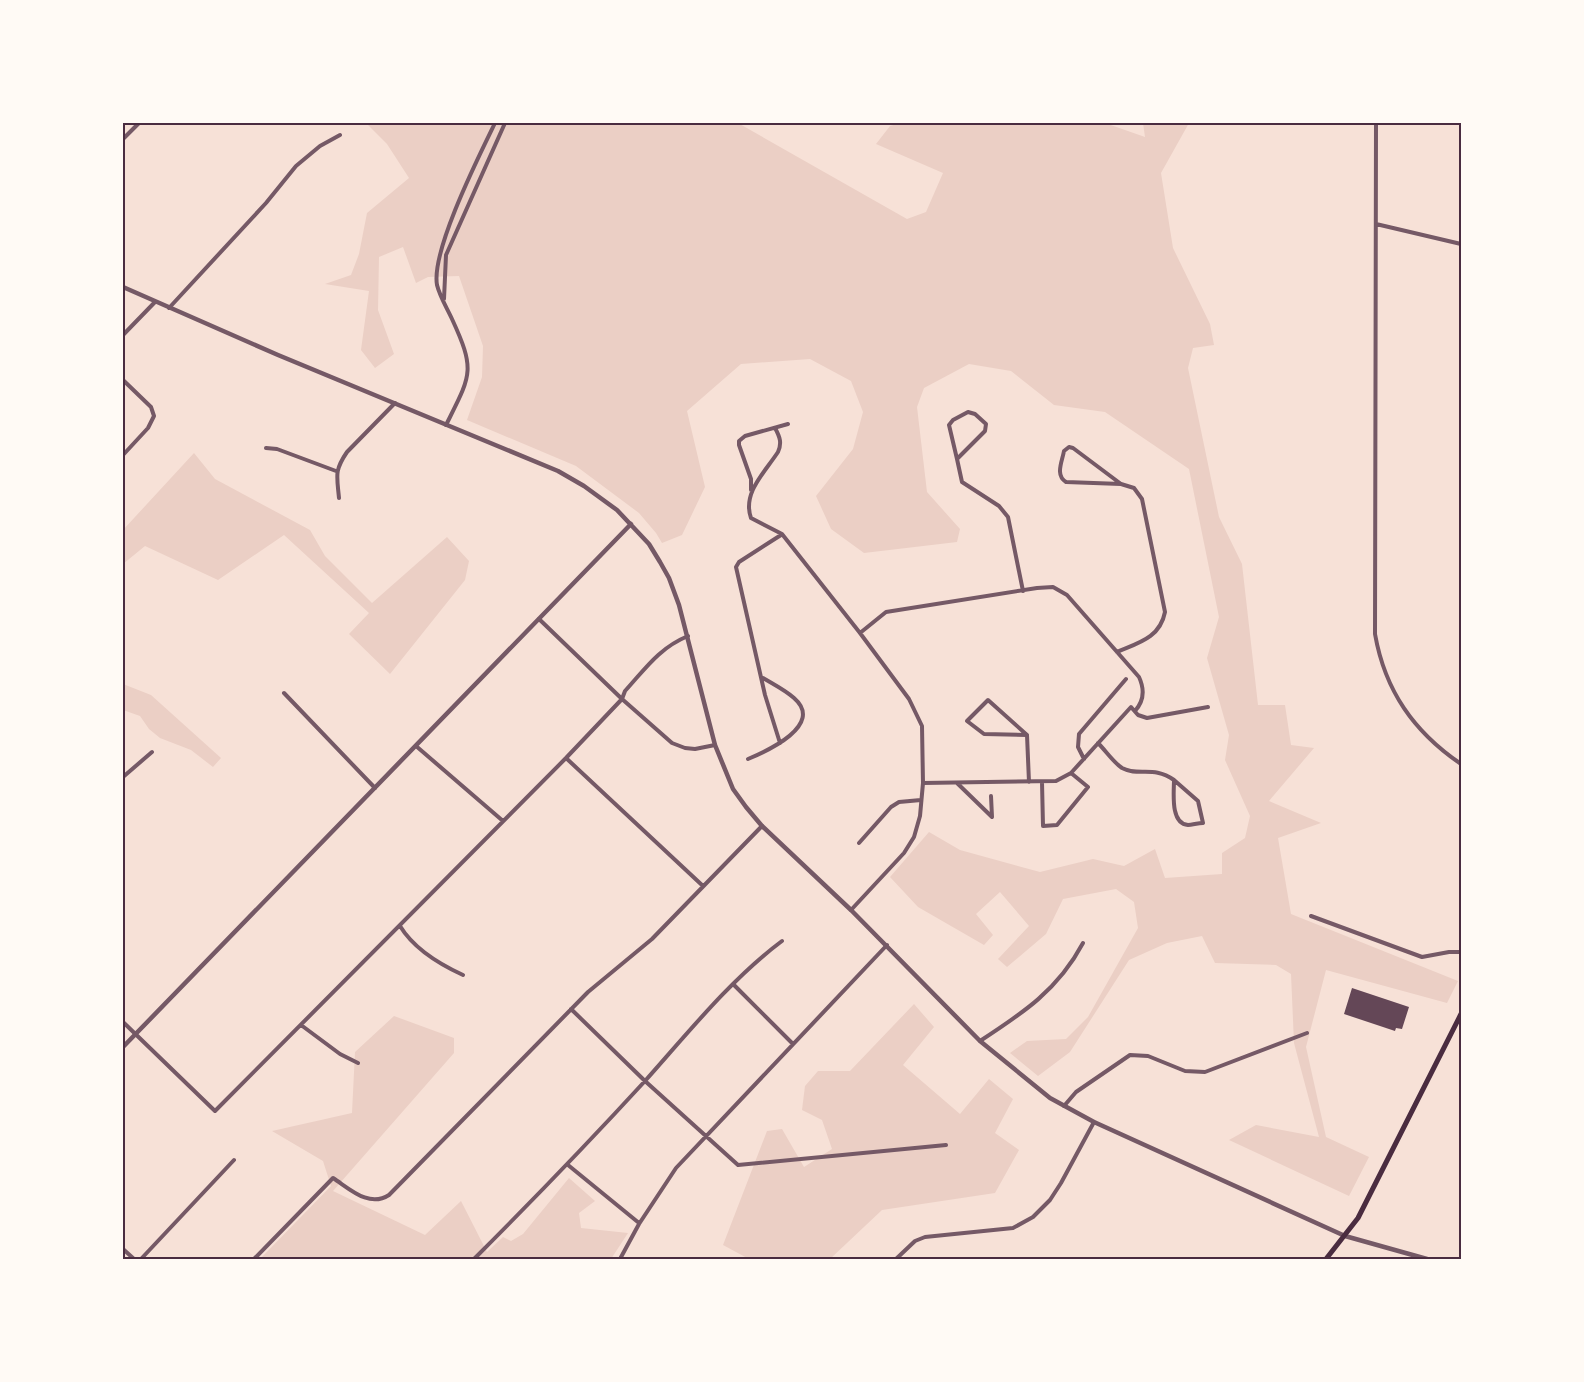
<svg xmlns="http://www.w3.org/2000/svg" width="1584" height="1382" font-family="'DejaVu Sans',sans-serif">
<style>
.green{fill:#ebcfc5}
.building{fill:#644757}
.lines{fill:none;stroke-linecap:round;stroke-linejoin:round}
.minor{stroke:#755966;stroke-width:4}
.tertiary{stroke:#755966;stroke-width:4.5}
.primary{stroke:#4a2c40;stroke-width:5}
.neatline{fill:none;stroke:#4a2c40;stroke-width:2}
</style>
<rect width="100%" height="100%" fill="#f7e1d7"/>
<!-- green -->
<path class="green" d="M366,123H738L907,219L926,212L943,173L876,144L890,126L900,123H1105L1145,137L1143,123H1189L1161,173L1173,248L1210,324L1214,345L1193,348L1188,368L1219,517L1242,564L1258,705H1285L1291,745L1314,748L1269,801L1321,823L1278,838L1291,914L1458,981L1447,1003L1326,970L1306,1047L1326,1137L1369,1157L1349,1196L1229,1140L1256,1125L1319,1137L1294,1043L1291,974L1276,965L1215,963L1202,936L1167,943L1129,960L1070,1052L1038,1076L1010,1053L1027,1041L1066,1039L1088,1017L1138,928L1134,902L1116,889L1063,899L1046,934L1007,967L998,959L1029,926L1000,892L976,914L993,935L984,945L918,907L890,877L929,832L960,850L1040,872L1093,859L1124,866L1155,849L1165,878L1222,874V853L1245,838L1250,816L1225,760L1229,735L1207,658L1219,617L1189,469L1105,412L1054,405L1011,371L969,364L924,388L917,407L927,492L960,529L957,542L864,553L831,529L816,496L853,449L863,412L851,381L810,359L741,364L687,411L705,487L682,535L662,543L656,533L639,513L576,466L467,420L482,377L483,346L459,276L428,277L416,283L403,247L379,257L378,310L394,354L375,368L361,350L369,291L325,284L351,275L359,254L367,213L409,178L387,144Z
M194,453L215,479L310,530L325,556L372,603L447,537L469,561L465,580L390,674L349,634L369,613L284,535L218,580L145,546L123,564V530Z
M123,684L151,695L221,758L213,767L191,750L160,738L149,729L140,716L123,710Z
M914,1004L934,1027L903,1065L960,1114L989,1079L1013,1099L995,1133L1019,1150L995,1193L882,1210L830,1259H749L723,1245L767,1131L782,1129L804,1167L832,1149L822,1120L802,1110L805,1086L818,1071H850Z
M394,1016L454,1038V1053L333,1191L425,1235L461,1201L487,1252L503,1237L511,1241L523,1234L569,1178L595,1201L579,1213L581,1228L628,1233L611,1259H260L331,1186L323,1161L272,1131L352,1113L355,1052Z"/>
<!-- building -->
<path class="building" d="M1352,988L1409,1007L1402,1029L1396,1028L1395,1031L1344,1014Z"/>
<g class="lines">
<!-- minor -->
<path class="minor" d="M1376,123L1375,634C1385,691 1414,732 1461,764
M123,139L139,123
M1376,224L1461,244
M444,299L446,255L505,123
M169,308L266,203L296,166L320,146L340,135
M123,335L155,302
M123,380L151,407L154,416L148,428L123,455
M968,412L975,414L986,424L985,431L957,459L949,425L953,420Z
M446,425C471,375 476,371 452,319C447,308 440,297 437,285C431,251 479,156 495,123
M775,428C780,437 782,443 778,452C765,472 742,493 751,518L782,534L860,633L909,699L922,726L923,783L920,816L914,837L904,853L851,910
M1069,447L1073,448L1121,484L1066,482C1055,475 1062,462 1064,451Z
M266,448L277,449L336,471
M957,459L962,482L999,506L1008,517L1023,591
M751,490V479L739,445V441L745,436L788,424
M339,498C337,476 334,471 347,452L395,403
M539,619L622,699L672,743L685,748L695,749L715,745
M860,633L886,612L1037,588L1053,587L1067,595L1139,677C1145,690 1144,701 1135,711
M1117,652C1138,643 1160,638 1165,612L1142,499L1134,488L1121,484
M284,693L375,788
M988,700L1027,735L984,734L967,721Z
M1027,735L1029,782
M780,743L765,695L736,567L739,562L781,535
M1098,743C1106,751 1113,762 1122,768C1139,777 1153,765 1174,780
M416,746L503,821
M566,758L703,886
M748,759C767,751 825,725 794,698C785,690 773,684 763,678
M1084,759L1078,747L1079,734L1126,679
M123,777L152,752
M1174,780L1198,801L1203,823C1198,823 1192,825 1188,825C1170,824 1174,792 1174,780Z
M1042,782L1043,826L1057,825L1088,787L1071,773
M923,783L1056,781L1071,773L1131,707L1138,715L1147,718L1208,707
M957,783L992,817L991,796
M859,843L891,807L899,802L921,800
M1311,916L1422,957L1449,952H1461
M400,926C414,949 439,964 463,975
M734,985L793,1044
M571,1009L645,1081L738,1165L946,1145
M123,1022L215,1111L566,758L622,699L625,691C645,669 659,648 688,636
M301,1025L340,1054L358,1063
M980,1041C1023,1013 1058,990 1083,943
M1064,1106L1076,1092L1130,1055L1148,1056L1185,1071L1205,1072L1307,1033
M568,1165L639,1223
M123,1249L134,1259
M141,1259L234,1160
M254,1259L333,1178C350,1189 369,1208 389,1195L588,992L652,939L762,826
M474,1259C532,1201 589,1142 645,1081C687,1034 731,979 782,941
M620,1259L639,1224L676,1168L887,945
M896,1259L915,1241L925,1237L1013,1228L1033,1217L1050,1200L1061,1183L1094,1122"/>
<!-- tertiary -->
<path class="tertiary" d="M123,287L278,355L558,471L584,486L617,510L649,544L660,562L669,578L679,605L715,745L733,789L746,807L762,826L851,910L980,1041L1050,1098L1094,1122L1345,1236L1427,1259
M123,1047L631,524"/>
<!-- primary -->
<path class="primary" d="M1326,1259L1358,1218L1461,1014"/>
</g>
<!-- border -->
<rect width="1584" height="1382" fill="none" stroke="#fffaf5" stroke-width="249"/>
<rect x="124" y="124" width="1336" height="1134" class="neatline"/>
</svg>
